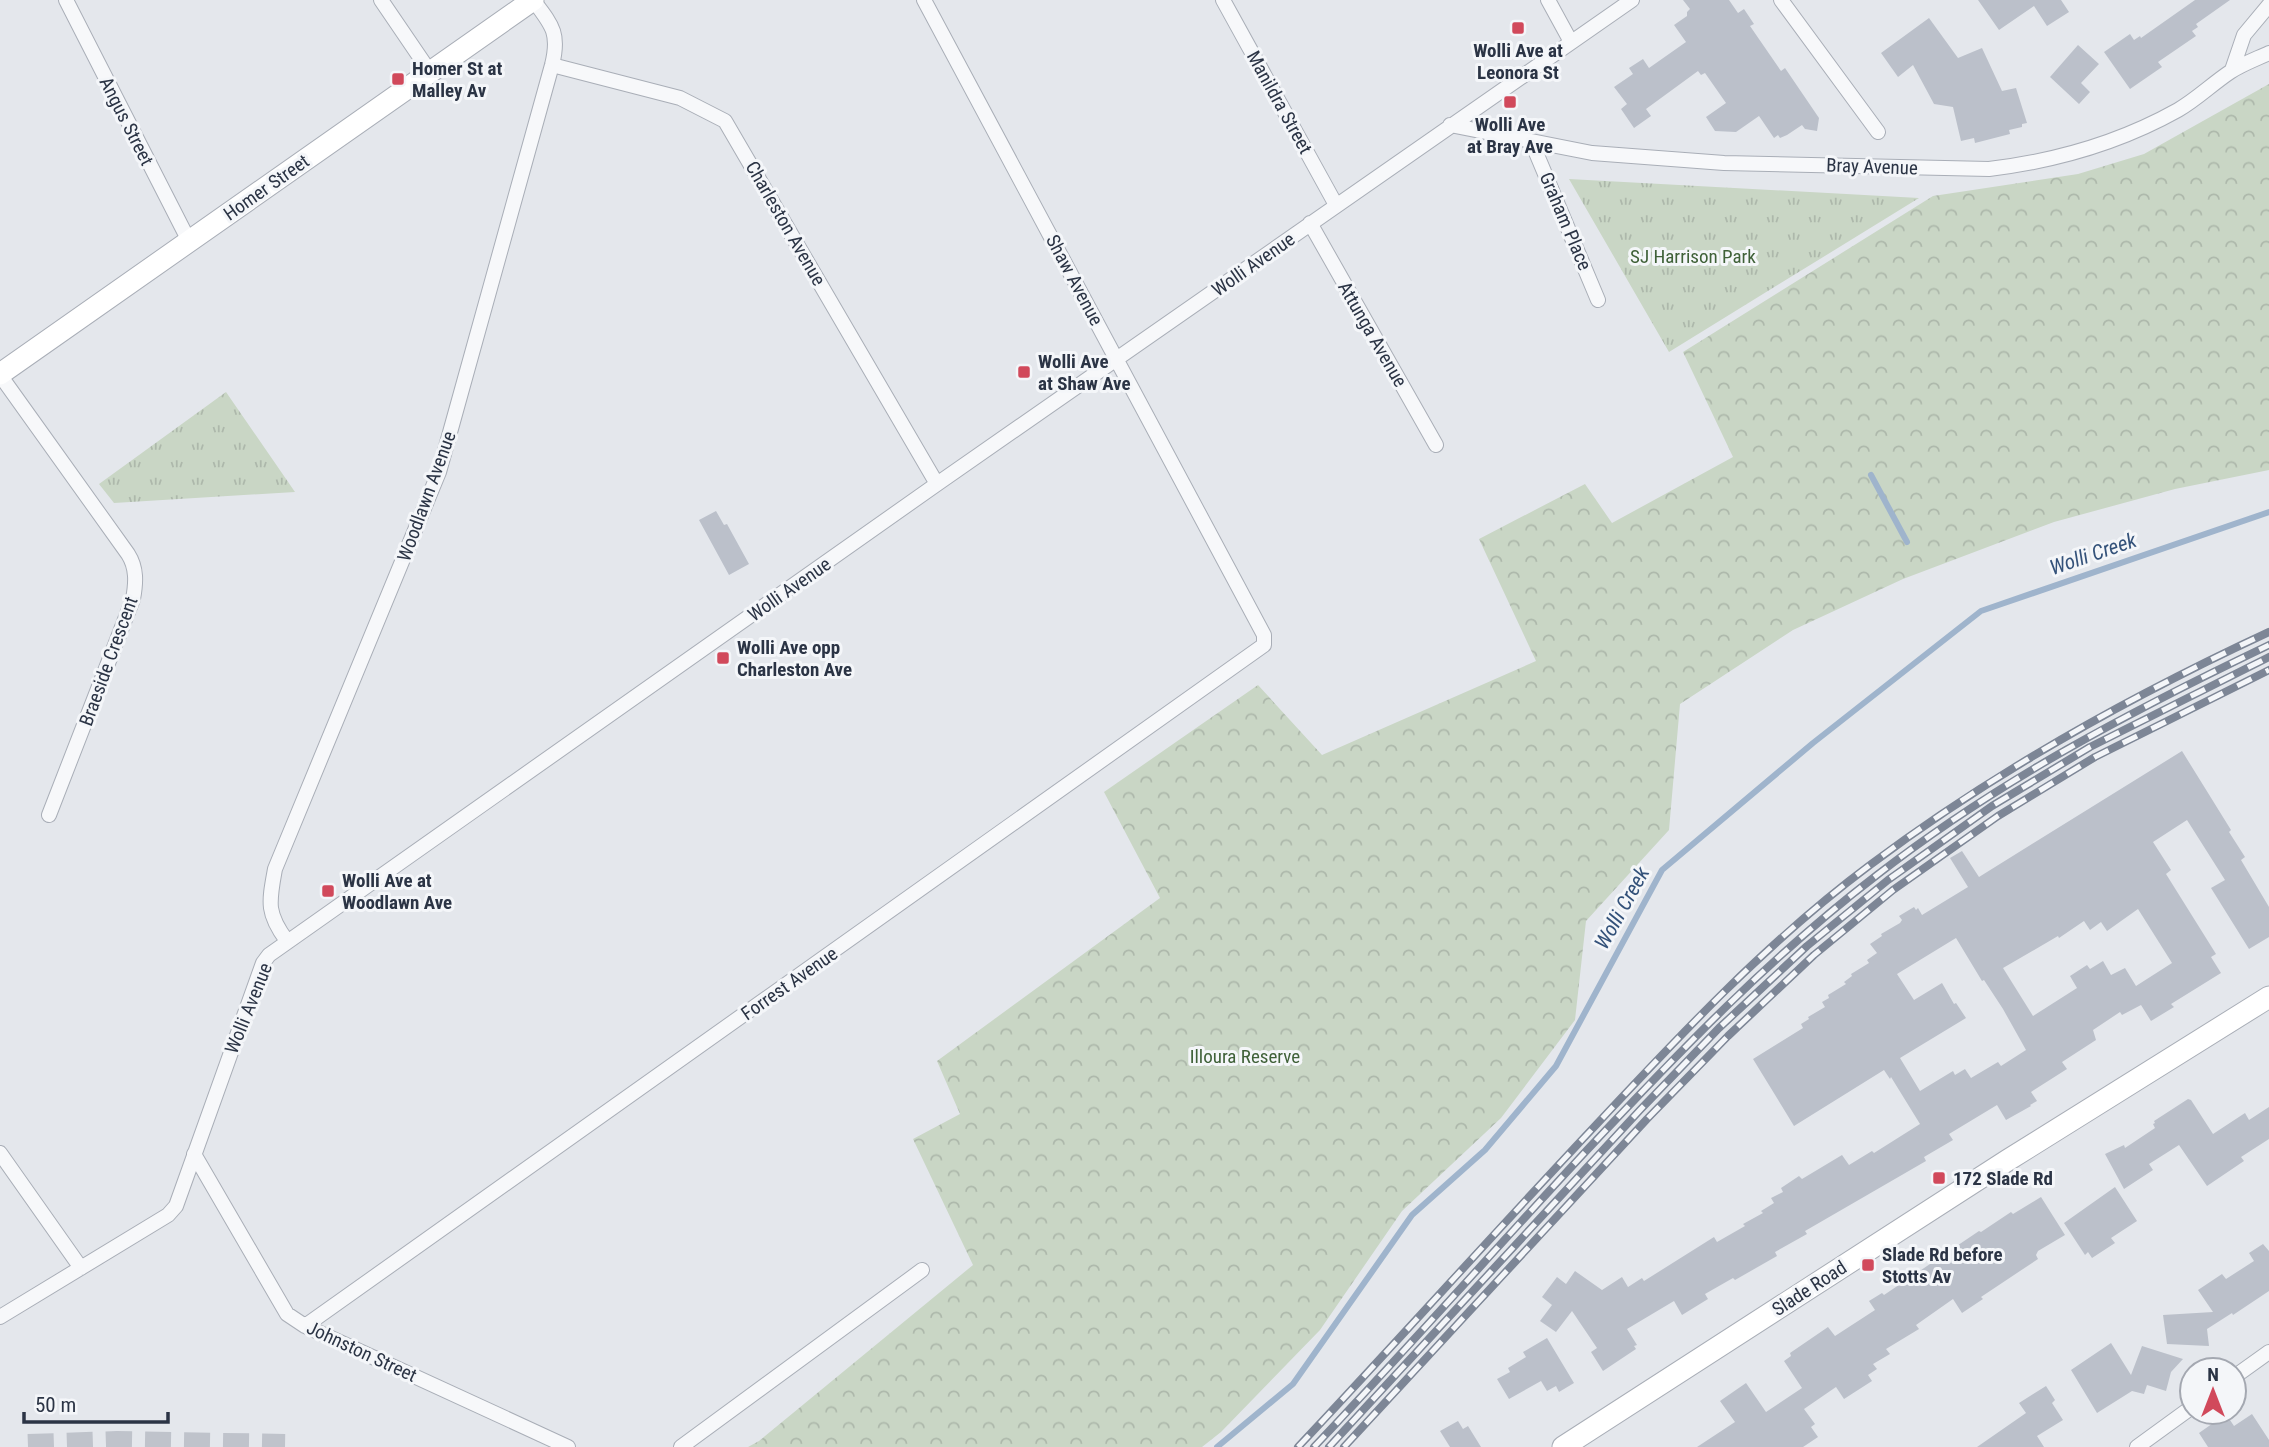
<svg xmlns="http://www.w3.org/2000/svg" width="2269" height="1447" font-family="'Roboto Condensed',sans-serif">
<style>
.grass{fill:url(#grass-tufts)}
.forest{fill:url(#forest-crowns)}
.lines{fill:none;stroke-linecap:round;stroke-linejoin:round}
.stream{stroke:#9fb4cc;stroke-width:6}
.building{fill:#bbc0ca;fill-rule:evenodd}
.highway-tunnel{stroke:#bfc3cb;stroke-width:26;stroke-dasharray:26 13;stroke-linecap:butt}
.street-casing{stroke:#a9aeb7;stroke-width:16}
.secondary-casing{stroke:#a9aeb7;stroke-width:23}
.street{stroke:#f7f8fa;stroke-width:14}
.secondary{stroke:#fff;stroke-width:21}
.rail-casing{stroke:#7d8696;stroke-width:8}
.rail{stroke:#f4f6f9;stroke-width:5;stroke-dasharray:16;stroke-linecap:butt}
.poi-dot{fill:#d1495b;stroke:#f4f6f9;stroke-width:2.5}
.labels{text-anchor:middle;stroke-width:6;stroke-linejoin:round;paint-order:stroke}
.poi-label{font-size:19px;font-weight:bold;fill:#2b3445;stroke:#f4f6f9;text-anchor:start}
.street-label{font-size:19px;fill:#2b3445;stroke:#f4f6f9}
.park-label{font-size:19px;fill:#3f6138;stroke:#f4f6f9}
.water-label{font-size:21px;font-style:italic;fill:#34527a;stroke:#f4f6f9}
</style>
<defs>
<pattern id="grass-tufts" width="24" height="20" patternUnits="userSpaceOnUse" patternTransform="scale(1.75)"><rect width="24" height="20" fill="#c9d6c5"/><path d="M3 7l-1-3M5 7V3M7 7l1-3M15 17l-1-3M17 17v-4M19 17l1-3" fill="none" stroke="#adb8ab"/></pattern>
<pattern id="forest-crowns" width="20" height="18" patternUnits="userSpaceOnUse" patternTransform="scale(1.75)"><rect width="20" height="18" fill="#c9d6c5"/><path d="M2 6a3 3 0 1 1 6 0M12 15a3 3 0 1 1 6 0" fill="none" stroke="#adb8ab"/></pattern>
</defs>
<rect width="100%" height="100%" fill="#e4e7ec"/>
<!-- grass -->
<path class="grass" d="M1569,179L1919,198L1669,352Z
M226,392L295,492L114,503L99,484Z"/>
<!-- forest -->
<path class="forest" d="M2269,84V470L2175,489L2054,522L1903,579L1793,630L1680,704L1669,830L1586,921L1575,1020L1501,1118L1402,1211L1320,1330L1221,1432L1202,1447H748L759,1441L973,1265L913,1139L960,1114L937,1061L1160,898L1104,792L1258,685L1322,755L1536,661L1479,539L1585,484L1612,523L1733,457L1683,352L1933,196L2078,174L2144,154Z"/>
<g class="lines">
<!-- stream -->
<path class="stream" d="M1871,475L1907,542
M1217,1447L1293,1384L1412,1215L1485,1150L1556,1066L1662,870L1813,743L1981,611L2269,512"/>
</g>
<!-- building -->
<path class="building" d="M1683,0H1729L1738,13L1744,9L1754,24L1750,26L1781,71L1785,68L1819,118L1817,131L1805,129L1802,125L1787,135L1780,138L1778,135L1774,138L1759,116L1736,132L1715,131L1706,117L1726,103L1705,73L1701,75L1698,71L1646,109L1651,116L1634,128L1621,109L1627,104L1614,87L1633,74L1629,68L1643,59L1649,68L1686,42L1674,25L1687,16V12L1690,9Z
M1978,0H2061L2069,12L2047,26L2034,6L1999,30Z
M2195,0H2230L2196,24L2198,27L2192,31L2196,36L2158,62L2162,67L2130,89L2104,52L2130,34L2134,40L2140,36L2141,38Z
M1929,18L1958,58L1982,48L2002,91L2016,88L2027,123L2022,124V127L2009,130L2010,134L1975,143L1974,138L1961,141L1953,107L1934,104L1913,65L1898,77L1881,53Z
M2078,45L2099,64L2081,83L2090,92L2079,104L2050,77Z
M716,511L724,525L727,524L749,564L729,575L699,520Z
M2182,751L2231,830L2229,832L2245,857L2241,860L2269,907V937L2249,949L2211,888L2225,880L2187,820L2153,842L2171,870L2166,874L2216,954L2211,957L2221,973L2171,1004L2174,1007L2151,1021L2141,1005L2122,1015L2120,1012L2093,1030L2096,1040L2062,1062L2067,1069L2031,1092L2037,1101L2030,1105L2031,1106L2006,1120L1997,1105L1949,1134L1953,1140L1924,1157L1926,1161L1805,1231L1807,1234L1775,1252L1777,1256L1735,1280L1733,1278L1705,1294L1708,1299L1682,1315L1674,1301L1627,1329L1637,1345L1634,1346L1636,1349L1603,1371L1591,1352L1597,1348L1572,1311L1556,1332L1540,1321L1552,1305L1542,1297L1557,1277L1566,1284L1575,1271L1602,1290L1622,1277L1628,1287L1642,1278L1644,1281L1714,1237L1717,1242L1745,1226L1743,1224L1763,1213L1761,1211L1774,1203L1771,1198L1783,1192L1781,1188L1799,1176L1802,1179L1842,1155L1849,1165L1872,1151L1874,1153L1920,1124L1891,1077L1890,1079L1884,1070L1794,1126L1753,1059L1803,1028L1801,1024L1809,1019L1808,1017L1825,1007L1822,1002L1829,998L1828,995L1846,984L1844,982L1852,976L1851,974L1869,963L1867,960L1877,953L1870,944L1882,936L1881,934L1900,923L1902,920L1899,916L1914,907L1916,910L1918,908L1922,915L1968,887L1950,858L1962,851L1979,877ZM2138,909L2172,963L2136,986L2125,968L2111,975L2103,961L2090,969L2087,965L2070,976L2077,988L2033,1016L2003,968L2058,936L2059,938L2084,921L2090,930L2101,922L2107,931ZM1956,938L1982,981L1984,980L2003,1009L2026,1050L2001,1066L1998,1062L1971,1078L1965,1069L1955,1075L1953,1071L1920,1091L1900,1058L1966,1018L1956,1003L1954,1004L1942,983L1914,1000L1897,974Z
M2188,1099L2191,1100L2213,1134L2245,1113L2249,1120L2269,1107V1139L2241,1157L2244,1161L2207,1186L2179,1145L2149,1164L2153,1170L2124,1189L2105,1154L2124,1145L2125,1148L2155,1128L2153,1124L2155,1123L2154,1121Z
M2115,1187L2137,1221L2111,1238L2115,1243L2092,1258L2088,1252L2085,1255L2064,1223Z
M2041,1197L2065,1235L2038,1251L2036,1255L2038,1259L1981,1297L1983,1299L1962,1313L1953,1299L1916,1325L1919,1329L1886,1349L1890,1354L1873,1364L1877,1369L1868,1375L1872,1381L1844,1399L1836,1387L1804,1409L1815,1424L1811,1427L1818,1437L1803,1447H1697L1735,1422L1720,1401L1746,1383L1766,1412L1802,1388L1784,1361L1791,1356L1790,1353L1828,1327L1835,1336L1875,1310L1869,1301L1882,1293L1884,1295L1979,1231L1981,1232L2011,1212L2013,1214Z
M2263,1244L2269,1251V1291L2233,1315L2232,1313L2207,1329L2209,1346L2167,1344L2163,1315L2213,1312L2198,1290L2222,1274L2226,1279L2254,1261L2249,1253Z
M1547,1338L1574,1383L1559,1392L1556,1386L1547,1391L1541,1381L1509,1399L1497,1379L1510,1372L1508,1368L1526,1357L1523,1352Z
M2111,1343L2131,1375L2142,1346L2183,1359L2171,1372L2166,1391L2147,1385L2144,1394L2132,1391L2097,1413L2071,1370Z
M2046,1386L2055,1400L2052,1403L2063,1420L2037,1436L2044,1447H1977L2026,1413L2019,1403Z
M2226,1414L2234,1426L2252,1414L2269,1440V1447H2208L2199,1433Z
M1458,1421L1463,1429L1468,1426L1481,1447H1450L1440,1431Z"/>
<g class="lines">
<!-- highway-tunnel -->
<path class="highway-tunnel" d="M28,1447L117,1444L285,1447"/>
<!-- street casing -->
<g class="street-casing">
<path id="street" d="M66,0L189,241
M381,0L430,72
M1223,0L1336,205
M1548,0L1571,42
M1781,0L1878,132
M552,65L680,98L725,121L937,484
M2232,70L2244,35L2269,5
M1450,125L1592,153L1724,163L1989,169C2056,161 2119,143 2178,110C2197,99 2212,84 2230,72C2242,64 2256,59 2269,53
M1532,143L1598,300
M1310,223L1436,445
M0,375L128,554C137,568 136,583 133,599L49,815
M287,941C266,913 269,902 275,869L439,472L552,65C560,33 552,25 533,0
M0,1153L81,1268
M194,1154L287,1314L305,1326L568,1447
M0,1317L168,1215L176,1206L263,963L269,955L937,484L1632,0
M305,1326L1264,645V635L924,0
M2234,1377L2269,1352
M681,1447L922,1270
M2137,1447L2192,1407"/>
</g>
<!-- secondary casing -->
<g class="secondary-casing">
<path id="secondary" d="M0,374L533,0
M1563,1447L2008,1160L2269,997"/>
</g>
<!-- street -->
<use href="#street" class="street"/>
<!-- secondary -->
<use href="#secondary" class="secondary"/>
<!-- rail casing -->
<g class="rail-casing">
<path id="rail" d="M1298,1447C1398,1341 1495,1232 1595,1126C1681,1034 1768,941 1870,865C1994,772 2129,697 2269,632
M1314,1447C1407,1349 1496,1248 1588,1149C1679,1052 1771,956 1877,875C1998,781 2131,711 2269,645
M1329,1447L1640,1110L1719,1028L1807,946L1888,880L1992,806L2090,747L2269,657
M1344,1447L1647,1119L1728,1036L1814,955L1893,890L1998,816L2095,757L2269,670"/>
</g>
<!-- rail -->
<use href="#rail" class="rail"/>
</g>
<!-- markers -->
<g class="poi-dot">
<rect x="1511" y="21" width="14" height="14" rx="3.5"/>
<rect x="391" y="72" width="14" height="14" rx="3.5"/>
<rect x="1503" y="95" width="14" height="14" rx="3.5"/>
<rect x="1017" y="365" width="14" height="14" rx="3.5"/>
<rect x="716" y="651" width="14" height="14" rx="3.5"/>
<rect x="321" y="884" width="14" height="14" rx="3.5"/>
<rect x="1932" y="1171" width="14" height="14" rx="3.5"/>
<rect x="1861" y="1258" width="14" height="14" rx="3.5"/>
</g>
<g class="labels">
<!-- poi labels -->
<g class="poi-label">
<text x="1518" y="57" text-anchor="middle">Wolli Ave at<tspan x="1518" dy="22">Leonora St</tspan></text>
<text x="412" y="75">Homer St at<tspan x="412" dy="22">Malley Av</tspan></text>
<text x="1510" y="131" text-anchor="middle">Wolli Ave<tspan x="1510" dy="22">at Bray Ave</tspan></text>
<text x="1038" y="368">Wolli Ave<tspan x="1038" dy="22">at Shaw Ave</tspan></text>
<text x="737" y="654">Wolli Ave opp<tspan x="737" dy="22">Charleston Ave</tspan></text>
<text x="342" y="887">Wolli Ave at<tspan x="342" dy="22">Woodlawn Ave</tspan></text>
<text x="1953" y="1185">172 Slade Rd</text>
<text x="1882" y="1261">Slade Rd before<tspan x="1882" dy="22">Stotts Av</tspan></text>
</g>
<!-- street labels -->
<g class="street-label">
<text transform="translate(1280 102) rotate(61)" y="7">Manildra Street</text>
<text transform="translate(127 121) rotate(63)" y="7">Angus Street</text>
<text transform="translate(1872 166) rotate(2)" y="7">Bray Avenue</text>
<text transform="translate(266 187) rotate(-35)" y="7">Homer Street</text>
<text transform="translate(1566 221) rotate(67)" y="7">Graham Place</text>
<text transform="translate(786 223) rotate(60)" y="7">Charleston Avenue</text>
<text transform="translate(1253 264) rotate(-35)" y="7">Wolli Avenue</text>
<text transform="translate(1075 280) rotate(62)" y="7">Shaw Avenue</text>
<text transform="translate(1373 334) rotate(60)" y="7">Attunga Avenue</text>
<text transform="translate(426 496) rotate(-70)" y="7">Woodlawn Avenue</text>
<text transform="translate(789 589) rotate(-35)" y="7">Wolli Avenue</text>
<text transform="translate(108 661) rotate(-70)" y="7">Braeside Crescent</text>
<text transform="translate(789 983) rotate(-35)" y="7">Forrest Avenue</text>
<text transform="translate(248 1008) rotate(-68)" y="7">Wolli Avenue</text>
<text transform="translate(1809 1288) rotate(-33)" y="7">Slade Road</text>
<text transform="translate(362 1351) rotate(25)" y="7">Johnston Street</text>
</g>
<!-- park labels -->
<g class="park-label">
<text x="1693" y="263">SJ Harrison Park</text>
<text x="1245" y="1063">Illoura Reserve</text>
</g>
<!-- water labels -->
<g class="water-label">
<text transform="translate(2093 554) rotate(-19)" y="7">Wolli Creek</text>
<text transform="translate(1622 908) rotate(-61)" y="7">Wolli Creek</text>
</g>
</g>
<!-- north arrow -->
<g transform="translate(2213 1391)"><circle r="33" fill="#f4f6f9" stroke="#a4a8b1" stroke-width="2"/>
<path d="M0-5L12 26L0 18L-12 26Z" fill="#d1495b"/>
<text y="-10" font-size="19" font-weight="bold" text-anchor="middle" fill="#2b3445">N</text>
</g>
<!-- scale -->
<path d="M24 1412v10h144v-10" fill="none" stroke="#2b3445" stroke-width="3.5"/>
<text x="35" y="1412" font-size="21" fill="#2b3445" stroke="#f4f6f9" stroke-width="5" paint-order="stroke">50 m</text>
</svg>
